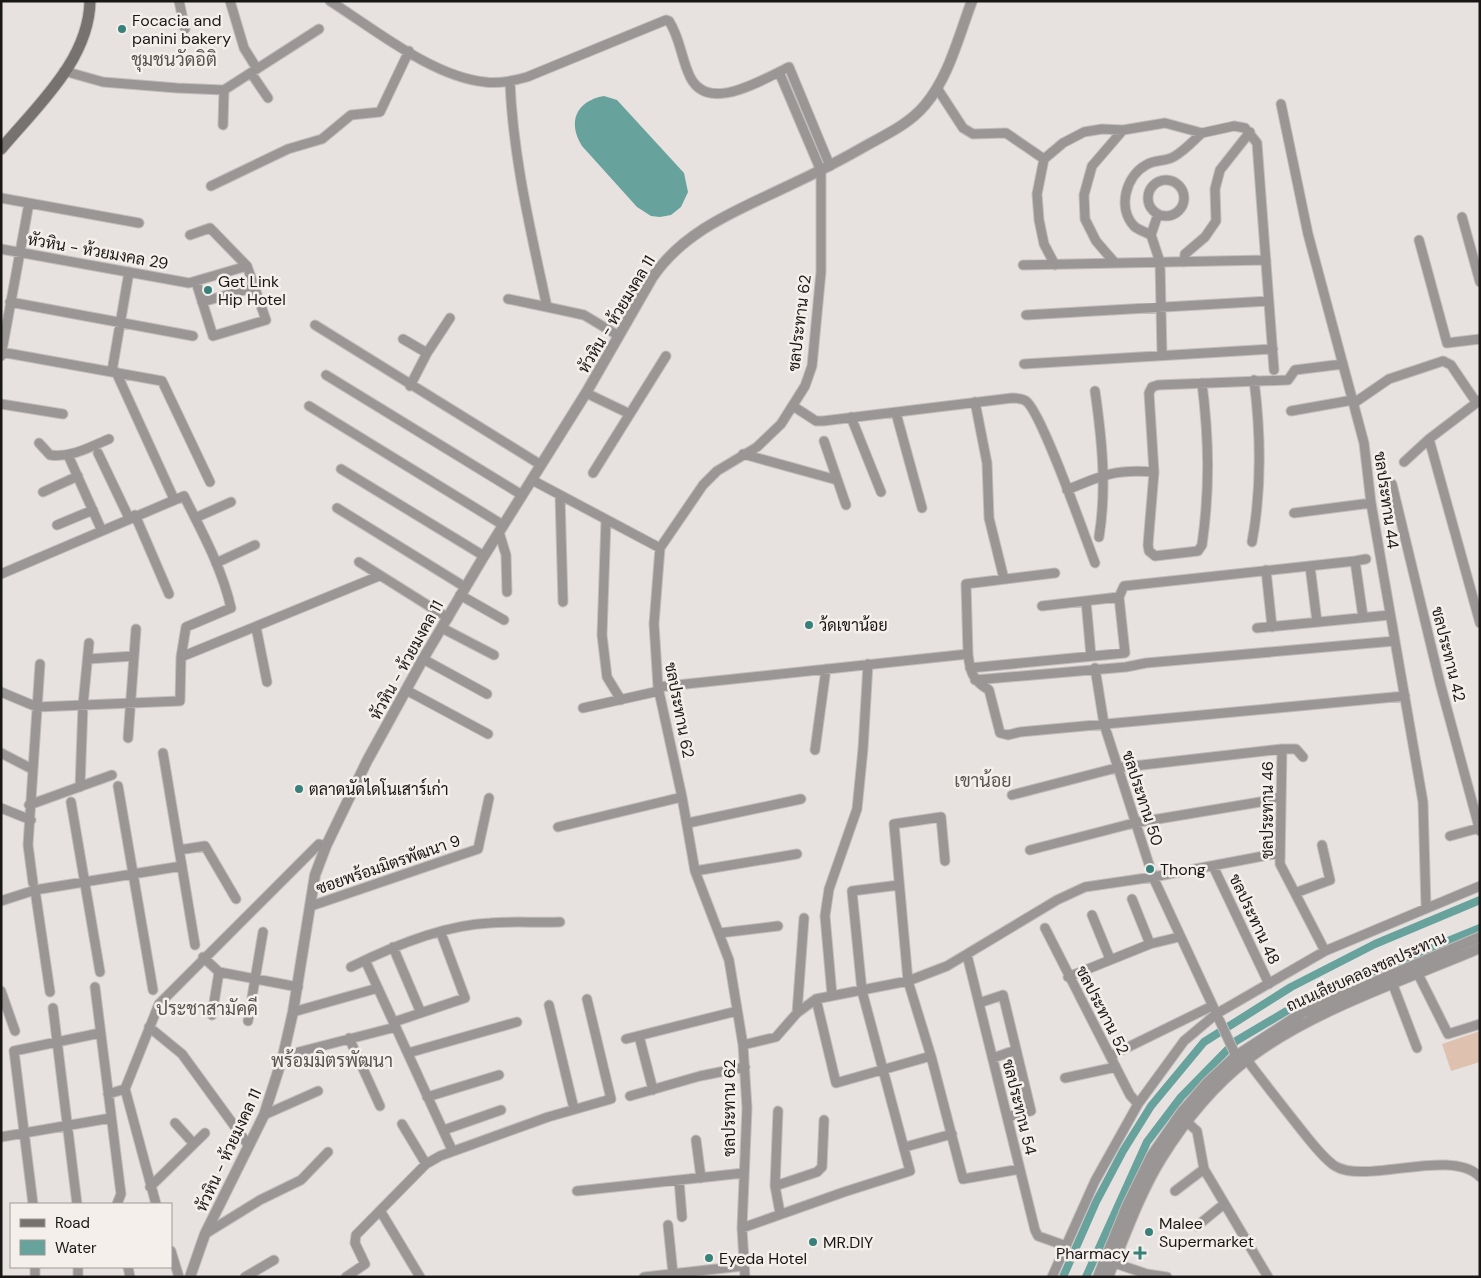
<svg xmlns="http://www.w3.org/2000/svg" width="1481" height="1278" font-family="'DM Sans',Sarabun,sans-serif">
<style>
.green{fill:#dec2af}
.water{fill:#67a29d}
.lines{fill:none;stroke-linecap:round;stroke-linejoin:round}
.canal{stroke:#67a29d;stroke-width:8}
.minor-casing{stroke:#c2bdbb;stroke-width:11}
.tertiary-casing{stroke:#c2bdbb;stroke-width:12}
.secondary-casing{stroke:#c2bdbb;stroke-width:13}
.minor{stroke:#999695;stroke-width:9}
.tertiary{stroke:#999695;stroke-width:10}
.secondary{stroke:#757270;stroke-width:11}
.poi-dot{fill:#38807a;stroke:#f5efec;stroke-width:2}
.labels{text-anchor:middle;stroke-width:5;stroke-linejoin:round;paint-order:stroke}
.poi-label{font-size:16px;fill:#191716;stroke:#f5efec;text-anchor:start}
.street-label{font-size:16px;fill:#191716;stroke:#f5efec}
.neighbourhood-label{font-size:18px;fill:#585451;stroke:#f5efec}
</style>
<rect width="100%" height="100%" fill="#e7e2df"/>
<!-- green -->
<path class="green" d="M1480,1031V1062L1451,1071L1442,1044Z"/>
<!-- water -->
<path class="water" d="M604,96L617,100L684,173L688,192L681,207L671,215L660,217L651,216L637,207L582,146C567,122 576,101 604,96Z"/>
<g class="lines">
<!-- canal -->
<path class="canal" d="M1063,1277L1096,1202L1123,1151L1151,1106L1204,1042L1291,987L1375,944L1480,900
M1086,1277L1147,1142L1181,1097L1236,1041L1310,997L1480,928"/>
<!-- minor casing -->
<g class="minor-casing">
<path id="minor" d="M179,1L185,29
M230,1L244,48L257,69
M330,1C374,29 433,77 485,82C499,84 513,81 527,77L666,20L669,21C679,36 681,55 688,72C704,117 761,80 789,67L830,166
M64,71L103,82L177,88L224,90L319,29
M251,73L268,98
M510,82C513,158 531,232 547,307L584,315L619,336
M937,88L963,128L973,134L1006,133L1044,159
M1281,104L1308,234L1364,443L1371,503L1423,802L1426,907
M223,125L224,90
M1148 198a18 18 0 1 1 36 0a18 18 0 1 1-36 0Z
M211,186L288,149L322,139L351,115L380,112L409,51
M1,198L139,223
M1158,214L1151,235L1160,262L1162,355
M1462,217L1480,282
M190,235L210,228L247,266L266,320L213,336L196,282
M1151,235C1146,232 1138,230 1134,226C1117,208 1126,176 1146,165C1155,159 1167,162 1175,156C1185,150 1193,141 1202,133
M1419,240L1447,343L1480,339
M1,249L189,283L247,266
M1184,262L1185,254L1205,237L1216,221L1215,189L1220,170L1250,132
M1115,263L1096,241L1085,219L1084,195L1092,166L1123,130
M1023,265L1266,260
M1055,265L1044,244L1039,220L1037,194L1044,159L1063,143L1084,132L1102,129L1123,130L1165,123L1202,133L1234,126L1245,128L1257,143L1274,370
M508,299L547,307
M10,302L193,336
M202,302L255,287
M1026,315L1269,301
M315,325L541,465
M403,339L427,353
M1,352L162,381L210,482
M1,356L29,203
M1024,364L1273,349
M112,371L129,272
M116,372L174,499
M326,375L522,495
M1202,383C1209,440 1210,488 1202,545L1198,551L1155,556L1149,551L1148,545L1154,472L1149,393L1152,387L1158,385L1288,380L1295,370L1343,364
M410,386L427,353L450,318
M1095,391C1102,440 1107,488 1099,537
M586,393L630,414
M975,402L987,463L989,518L1004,579
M1354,403L1389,379L1443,361L1451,365L1476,402
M1,404L63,414
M309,406L503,525
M793,406L816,421H823L1012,398C1017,398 1022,398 1026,401C1042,413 1085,537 1095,563
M1291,411L1353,400
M896,413L922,508
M851,417L881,492
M1429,439L1480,623
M824,441L846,505
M39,443L50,455C71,458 90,447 109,439
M98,453L129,518
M743,454L837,480
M68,455L102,531
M1404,462L1429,439L1480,400
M341,469L484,556
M593,473L666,356
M532,480L660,548
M1392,484L1440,683L1480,831
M1067,490C1102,475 1116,469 1154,472
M43,492L78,476
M560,496L563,602
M337,508L465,587
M1294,513L1371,503
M135,515L169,594
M195,518L231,502
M606,520L602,635L607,677L621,700
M57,525L93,510
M499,532L506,555L507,592
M1252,542C1262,488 1261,435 1254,380
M1355,561L1366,559
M359,562L448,618
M216,563L255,545
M1310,566L1317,622
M1266,570L1272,627
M1,574L184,496C202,532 222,568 231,608L186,627L181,657L180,701L37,707L1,692
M460,595L504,620
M1086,601L1091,656
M1042,606L1119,597
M256,627L267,682
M442,628L494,655
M1257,628L1390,615
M968,654L966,584L1055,573
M181,657L379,576
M88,659L134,656
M423,659L487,694
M970,668L1125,653L1119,597L1124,586L1355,561L1363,617
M1095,668L1104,724L1153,877L1236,1056
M975,680L1126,667L1146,663L1395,641
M658,687L968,654C970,671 972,680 989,690L1000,733L1008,735L1020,732L1405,696
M406,690L488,734
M583,708L659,691
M128,738L136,629
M1282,749L1280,864L1325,951
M815,750L826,669
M1,753L32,769
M163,753L195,945
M118,786L153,990
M80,787L83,705L89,643
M1012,795L1116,768L1282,749H1296L1303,757
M71,802L100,972
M29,805L112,775
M1,808L31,820
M688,823L801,799
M558,827L682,797
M1450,836L1479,828
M179,850L205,846L236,899
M1030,850L1134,823L1266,801L1280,796
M945,861L941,817L894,824L908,981L931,1056L963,1179L1020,1169
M1213,866L1269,984
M695,871L797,854
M33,883L28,845L40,664
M35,890L50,992
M1295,893L1330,880L1322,845
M1132,899L1150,944
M1,901L35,890L182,866
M311,906L478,849L489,798
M1092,915L1110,959
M1045,928L1130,1095L1138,1104
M720,933L778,926
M393,947L421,1013
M967,955L1035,1230L1038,1236L1066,1246
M203,957L219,972L298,987
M365,960L452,1150
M351,967C391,947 444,925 490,923C513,921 537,923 560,922
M1418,974L1448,1034L1480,1024
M1068,977L1150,944L1179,937
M1393,985L1417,1048
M95,987L121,1194L117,1204
M1,991L15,1031
M832,995L825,916L829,889L857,809L863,749L868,664
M816,999L836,1083L931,1056
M979,1003L1003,995L1031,1111L1007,1117
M549,1005L574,1109
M53,1008L77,1204
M293,1012L378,988
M797,1013L804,918
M212,1015L219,972
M248,1021L263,932
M394,1022L465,998L441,933
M149,1027L182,1054L249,1146
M639,1036L653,1090
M349,1038L380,1106
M626,1039L737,1011
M743,1045L776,1037L797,1013L816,999L908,981L947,966L1057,900L1085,887L1153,877L1279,853
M408,1053L517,1022
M283,1056L396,1027
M1110,1056L1212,1006
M993,1058L1016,1050
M1247,1060C1265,1084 1284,1108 1303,1132C1312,1143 1323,1158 1335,1166C1365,1185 1452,1147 1480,1177
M1065,1078L1116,1067
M125,1089L156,1204
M108,1094L125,1089L159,1004L319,844L326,846
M630,1096L700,1076L745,1067
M427,1097L499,1075
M264,1115L318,1091
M1187,1122L1197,1131L1204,1169L1268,1277
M175,1123L194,1144
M402,1124L426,1164
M444,1130L501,1110
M1,1137L111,1118
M696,1140L701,1178
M905,1147L952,1134
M679,1180L682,1217
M775,1186L778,1111
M150,1187L205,1133
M577,1191L744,1173
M1175,1191L1204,1169
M33,1204L14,1051L100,1033
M381,1212L420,1277
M780,1213L775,1186L817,1172L822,1167L824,1120
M668,1225L673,1274
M1197,1226L1224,1204
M742,1228L844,1192L910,1171L862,991L852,891L899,885
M205,1234L260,1200L301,1180L328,1152
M171,1251L179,1277
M1114,1263L1147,1274L1167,1277
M128,1267L130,1277
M35,1277V1267
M78,1277V1267
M245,1277L274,1260
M346,1277L365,1264L355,1243L356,1235L426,1164L440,1156L548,1117L611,1099L587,999
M644,1277L743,1266
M745,1277L742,1228L747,1108L743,1045L729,960L695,871L682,797L658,687L654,624L660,548L703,485L717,471L757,447L781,424L805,386L812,366L821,272V171L779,72
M1052,1277L1095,1181L1138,1104L1184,1041L1216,1014L1325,951L1480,886"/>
</g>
<!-- tertiary casing -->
<g class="tertiary-casing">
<path id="tertiary" d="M190,1277L205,1234L264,1115L283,1056L293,1012L315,875L326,846L367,761L423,659L484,556L586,393L652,278C684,230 738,210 788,186C816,173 843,159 869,144C889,133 910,123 925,105C949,77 959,35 972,1
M1098,1277L1127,1206L1152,1155L1181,1113L1207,1083L1236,1056L1302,1013L1480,937
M1108,1277C1124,1238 1139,1195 1161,1159C1184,1122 1213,1086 1248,1059C1310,1011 1407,979 1480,948"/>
</g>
<!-- secondary casing -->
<g class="secondary-casing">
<path id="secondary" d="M1,149C37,106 89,60 90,1"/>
</g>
<!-- minor -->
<use href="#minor" class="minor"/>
<!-- tertiary -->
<use href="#tertiary" class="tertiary"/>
<!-- secondary -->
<use href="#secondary" class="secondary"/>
</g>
<!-- markers -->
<g class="poi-dot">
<circle cx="122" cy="29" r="5"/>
<circle cx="208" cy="290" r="5"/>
<circle cx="809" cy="625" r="5"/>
<circle cx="299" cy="789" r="5"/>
<circle cx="1150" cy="869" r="5"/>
<circle cx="1149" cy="1232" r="5"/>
<circle cx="813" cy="1242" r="5"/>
<path d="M1137.5 1245.5h5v5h5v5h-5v5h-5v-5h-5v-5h5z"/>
<circle cx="709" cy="1258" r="5"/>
</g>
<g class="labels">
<!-- poi labels -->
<g class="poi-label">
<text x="132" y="26">Focacia and<tspan x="132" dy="18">panini bakery</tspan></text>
<text x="218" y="287">Get Link<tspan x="218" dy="18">Hip Hotel</tspan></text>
<text x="819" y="631">ว้ดเขาน้อย</text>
<text x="309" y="795">ตลาดนัดไดโนเสาร์เก่า</text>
<text x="1160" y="875">Thong</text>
<text x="1159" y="1229">Malee<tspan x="1159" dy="18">Supermarket</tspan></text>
<text x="823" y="1248">MR.DIY</text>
<text x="1130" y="1259" text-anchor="end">Pharmacy</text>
<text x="719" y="1264">Eyeda Hotel</text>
</g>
<!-- street labels -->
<g class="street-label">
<text transform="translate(98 251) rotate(10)" y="6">หัวหิน - ห้วยมงคล 29</text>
<text transform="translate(616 314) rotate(-59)" y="6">หัวหิน - ห้วยมงคล 11</text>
<text transform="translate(799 323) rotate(-83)" y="6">ชลประทาน 62</text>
<text transform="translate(1387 500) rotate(82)" y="6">ชลประทาน 44</text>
<text transform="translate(1449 654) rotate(76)" y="6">ชลประทาน 42</text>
<text transform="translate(406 660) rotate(-61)" y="6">หัวหิน - ห้วยมงคล 11</text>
<text transform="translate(680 710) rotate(79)" y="6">ชลประทาน 62</text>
<text transform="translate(1143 798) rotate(72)" y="6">ชลประทาน 50</text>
<text transform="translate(1267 810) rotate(-90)" y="6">ชลประทาน 46</text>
<text transform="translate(388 864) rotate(-19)" y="6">ซอยพร้อมมิตรพัฒนา 9</text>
<text transform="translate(1255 919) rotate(65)" y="6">ชลประทาน 48</text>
<text transform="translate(1366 971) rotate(-24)" y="6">ถนนเลียบคลองชลประทาน</text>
<text transform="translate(1103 1010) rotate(63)" y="6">ชลประทาน 52</text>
<text transform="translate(1020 1107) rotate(76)" y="6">ชลประทาน 54</text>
<text transform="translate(729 1108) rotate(-90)" y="6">ชลประทาน 62</text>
<text transform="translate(228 1150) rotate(-65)" y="6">หัวหิน - ห้วยมงคล 11</text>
</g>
<!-- neighbourhood labels -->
<g class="neighbourhood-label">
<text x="174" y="66">ชุมชนวัดอิติ</text>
<text x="983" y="787">เขาน้อย</text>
<text x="207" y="1015">ประชาสามัคคี</text>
<text x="332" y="1067">พร้อมมิตรพัฒนา</text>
</g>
</g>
<!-- border -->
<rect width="1481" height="1278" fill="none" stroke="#191716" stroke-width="5"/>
<!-- legend -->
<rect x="10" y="1203" width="162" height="65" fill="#f5efec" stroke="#9d9996"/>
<rect x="20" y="1219" width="25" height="8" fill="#757270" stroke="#9d9996"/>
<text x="55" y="1228" font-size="15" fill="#191716">Road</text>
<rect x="20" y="1240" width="25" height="15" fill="#67a29d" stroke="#9d9996"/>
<text x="55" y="1253" font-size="15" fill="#191716">Water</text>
</svg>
